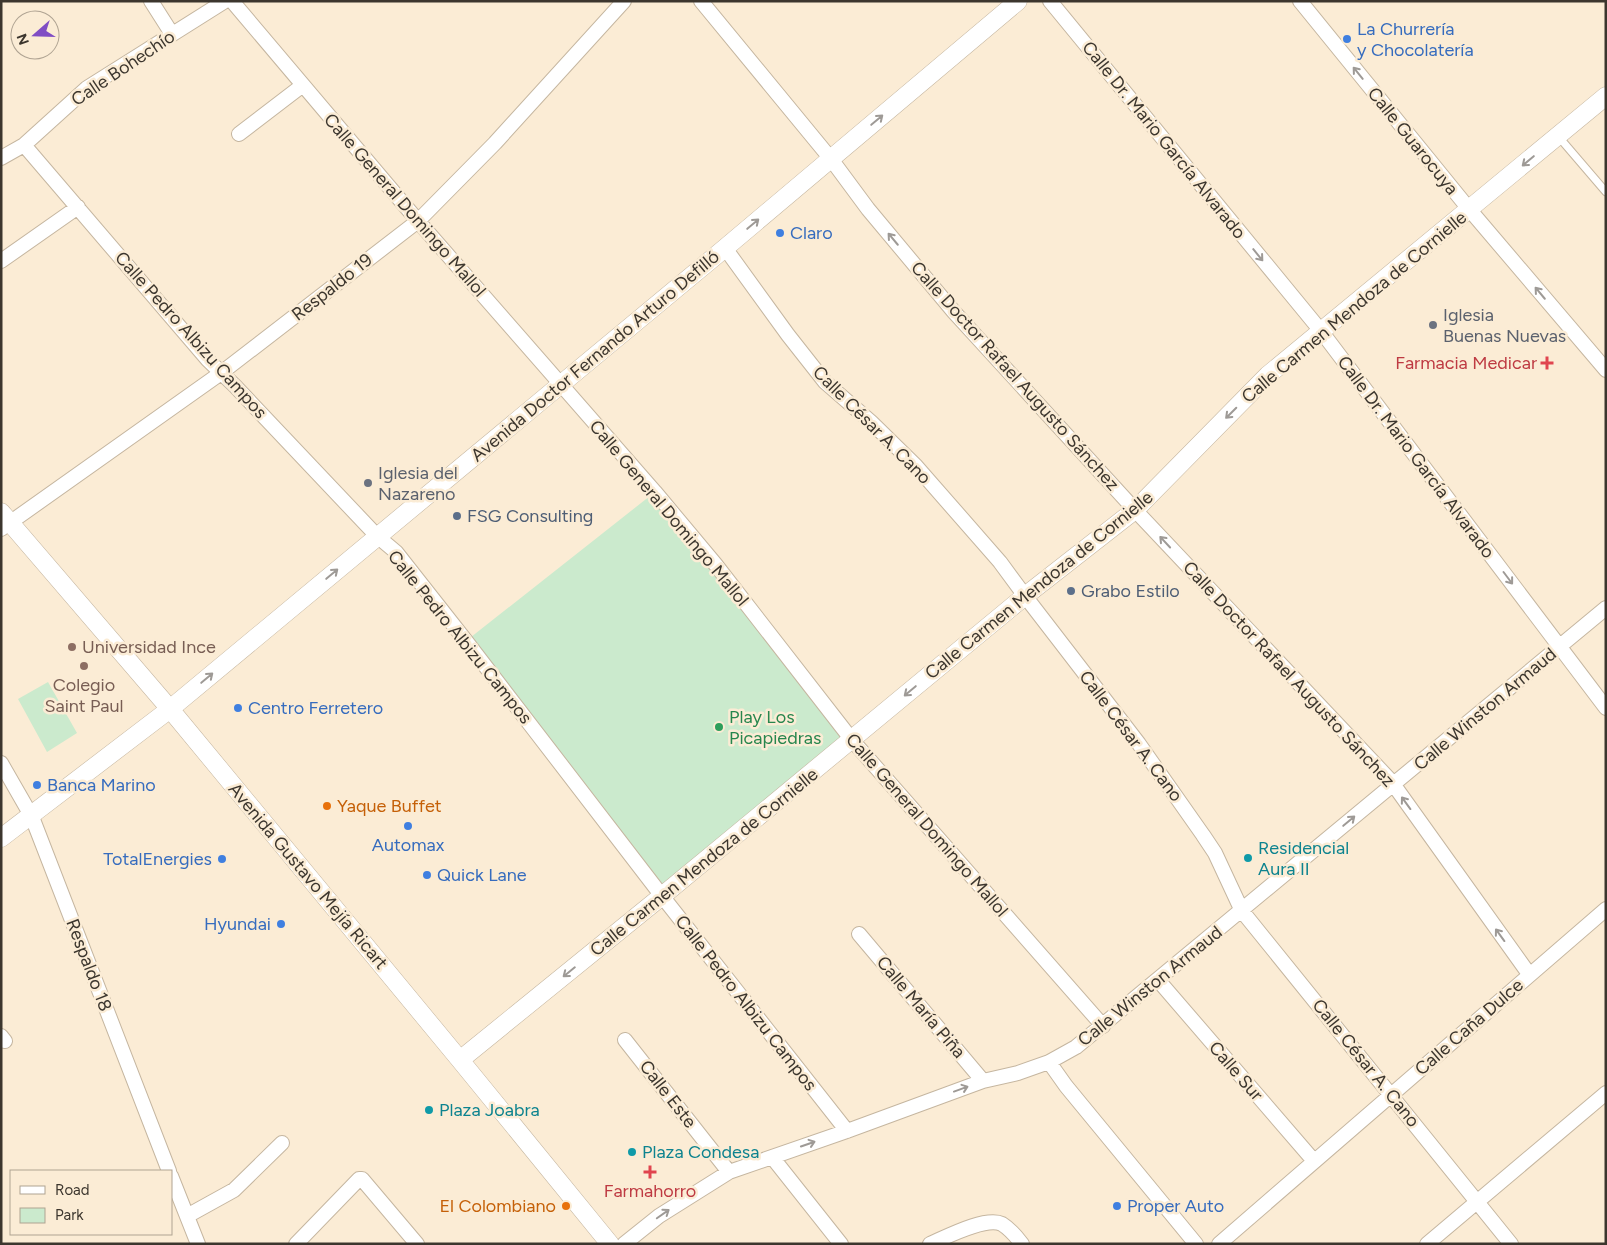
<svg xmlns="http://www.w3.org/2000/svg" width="1607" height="1245" font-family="Figtree,sans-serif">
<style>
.green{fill:#cbeacd}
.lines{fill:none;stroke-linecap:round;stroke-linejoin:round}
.service-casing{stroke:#c5b6a0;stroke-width:9}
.minor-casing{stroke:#c5b6a0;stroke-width:16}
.tertiary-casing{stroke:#c5b6a0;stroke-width:19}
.service{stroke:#fff;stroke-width:7}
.minor{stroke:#fff;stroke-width:14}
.tertiary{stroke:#fff;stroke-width:18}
.oneway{stroke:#9e9a96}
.shop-dot{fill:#3f7fe0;stroke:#fbecd5;stroke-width:2}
.worship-dot{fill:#6b7280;stroke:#fbecd5;stroke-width:2}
.health-dot{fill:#e0444e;stroke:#fbecd5;stroke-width:2}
.service-dot{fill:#5c6f8a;stroke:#fbecd5;stroke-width:2}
.education-dot{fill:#8d6e63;stroke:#fbecd5;stroke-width:2}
.leisure-dot{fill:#2e9e5b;stroke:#fbecd5;stroke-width:2}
.food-dot{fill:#e8710a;stroke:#fbecd5;stroke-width:2}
.culture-dot{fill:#0f9aa8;stroke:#fbecd5;stroke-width:2}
.labels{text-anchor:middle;stroke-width:5;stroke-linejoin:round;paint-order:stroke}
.shop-label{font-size:18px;fill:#366cbe;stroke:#fbecd5;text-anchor:start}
.street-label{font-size:18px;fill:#3c362e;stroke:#fbecd5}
.worship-label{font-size:18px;fill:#5b616d;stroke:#fbecd5;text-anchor:start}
.health-label{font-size:18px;fill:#be3a42;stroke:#fbecd5;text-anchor:end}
.service-label{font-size:18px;fill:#4e5e75;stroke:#fbecd5;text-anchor:start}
.education-label{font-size:18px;fill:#785e54;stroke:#fbecd5;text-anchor:start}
.leisure-label{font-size:18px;fill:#27864d;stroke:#fbecd5;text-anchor:start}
.food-label{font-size:18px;fill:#c56008;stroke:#fbecd5;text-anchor:start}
.culture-label{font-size:18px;fill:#0d838f;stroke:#fbecd5;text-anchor:start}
</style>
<rect width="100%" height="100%" fill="#fbecd5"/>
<!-- green -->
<path class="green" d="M655,492L852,740L662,896L466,641Z
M48,682L77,733L47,752L18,699Z"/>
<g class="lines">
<!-- service casing -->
<g class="service-casing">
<path id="service" d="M1558,136L1606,192"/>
</g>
<!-- minor casing -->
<g class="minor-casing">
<path id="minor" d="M151,1L172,34
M232,1L418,221L655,492L716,565L852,740L1103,1026
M701,1L831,159L868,209L954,312L1135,510L1391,781L1529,974
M1050,1L1321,331L1606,708
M1300,1L1469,209L1606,370
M239,134L303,85
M24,145L208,360L235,386L377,536L396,552L466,641L662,896L847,1131
M1,158L24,145L87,88L225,1
M725,248L788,335L825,382L871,422L916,466L1000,562L1025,596L1139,744L1203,835L1215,853L1242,911L1511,1244
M1,261L78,207
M1,529L221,373L418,221L495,143L624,1
M1,763L32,817L169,1171
M859,934L983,1081
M1158,980L1314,1161
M1,1036L5,1041
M625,1040L729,1172
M1049,1062L1066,1086L1196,1244
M772,1157L841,1244
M171,1176L198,1244
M187,1216L234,1190L282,1143
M296,1244L359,1179H362L417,1244
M624,1244L659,1216L729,1172L847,1131L983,1081L1018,1073L1049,1062L1076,1047L1606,608
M930,1244C946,1237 986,1216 1002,1224C1010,1229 1016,1236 1022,1244
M1219,1244L1606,909
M1427,1244L1606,1093"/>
</g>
<!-- tertiary casing -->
<g class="tertiary-casing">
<path id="tertiary" d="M1,512L170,709L460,1060L610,1244
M1,838L170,709L725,248L1018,1
M460,1060L662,896L1025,596L1135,510L1268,375L1606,96"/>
</g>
<!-- service -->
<use href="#service" class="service"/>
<!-- minor -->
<use href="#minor" class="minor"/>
<!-- tertiary -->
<use href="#tertiary" class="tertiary"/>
</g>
<!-- one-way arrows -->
<defs><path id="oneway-shaft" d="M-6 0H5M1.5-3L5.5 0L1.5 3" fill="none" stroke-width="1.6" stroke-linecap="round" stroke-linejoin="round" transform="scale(1.25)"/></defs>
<g class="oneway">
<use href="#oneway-shaft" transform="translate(1358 73) rotate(-129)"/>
<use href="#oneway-shaft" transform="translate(877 120) rotate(-40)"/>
<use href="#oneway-shaft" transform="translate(1528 161) rotate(140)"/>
<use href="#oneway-shaft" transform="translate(753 224) rotate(-40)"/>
<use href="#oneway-shaft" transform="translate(893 239) rotate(-130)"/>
<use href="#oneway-shaft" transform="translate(1258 255) rotate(51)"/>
<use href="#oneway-shaft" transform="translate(1540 293) rotate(-130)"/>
<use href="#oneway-shaft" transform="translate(1231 413) rotate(135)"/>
<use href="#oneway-shaft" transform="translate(1165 542) rotate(-133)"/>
<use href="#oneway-shaft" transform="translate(332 574) rotate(-40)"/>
<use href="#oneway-shaft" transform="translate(1508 578) rotate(53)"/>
<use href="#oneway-shaft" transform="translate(207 678) rotate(-40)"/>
<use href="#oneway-shaft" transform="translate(910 691) rotate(140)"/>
<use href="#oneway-shaft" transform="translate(1406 803) rotate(-126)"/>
<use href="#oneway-shaft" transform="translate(1349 821) rotate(-40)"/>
<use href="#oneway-shaft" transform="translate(1500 935) rotate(-126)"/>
<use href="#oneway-shaft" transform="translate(569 972) rotate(141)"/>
<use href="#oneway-shaft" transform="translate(961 1089) rotate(-20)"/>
<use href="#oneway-shaft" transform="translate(808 1144) rotate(-19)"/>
<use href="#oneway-shaft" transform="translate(663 1214) rotate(-35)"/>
</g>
<!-- markers -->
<g class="shop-dot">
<circle cx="1347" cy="39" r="5"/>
<circle cx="780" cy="233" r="5"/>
<circle cx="238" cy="708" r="5"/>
<circle cx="37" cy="785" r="5"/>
<circle cx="408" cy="826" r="5"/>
<circle cx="222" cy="859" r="5"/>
<circle cx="427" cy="875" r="5"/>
<circle cx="281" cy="924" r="5"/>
<circle cx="1117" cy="1206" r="5"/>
</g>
<g class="worship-dot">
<circle cx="1433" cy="325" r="5"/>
<circle cx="368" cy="483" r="5"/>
</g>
<g class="health-dot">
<path d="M1544.5 355.5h5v5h5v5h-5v5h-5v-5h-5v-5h5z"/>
<path d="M647.5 1164.5h5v5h5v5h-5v5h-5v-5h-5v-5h5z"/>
</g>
<g class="service-dot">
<circle cx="457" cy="516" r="5"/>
<circle cx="1071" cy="591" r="5"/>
</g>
<g class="education-dot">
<circle cx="72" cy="647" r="5"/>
<circle cx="84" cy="666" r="5"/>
</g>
<circle class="leisure-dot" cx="719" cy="727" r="5"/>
<g class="food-dot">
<circle cx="327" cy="806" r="5"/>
<circle cx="566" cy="1206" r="5"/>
</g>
<g class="culture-dot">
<circle cx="1248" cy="858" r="5"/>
<circle cx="429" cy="1110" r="5"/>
<circle cx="632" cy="1152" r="5"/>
</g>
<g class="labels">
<!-- shop labels -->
<g class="shop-label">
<text x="1357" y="35">La Churrería<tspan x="1357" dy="21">y Chocolatería</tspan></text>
<text x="790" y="239">Claro</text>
<text x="248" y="714">Centro Ferretero</text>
<text x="47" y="791">Banca Marino</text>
<text x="408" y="851" text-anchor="middle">Automax</text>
<text x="212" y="865" text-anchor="end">TotalEnergies</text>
<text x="437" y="881">Quick Lane</text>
<text x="271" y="930" text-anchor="end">Hyundai</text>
<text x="1127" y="1212">Proper Auto</text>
</g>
<!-- street labels -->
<g class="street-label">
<text transform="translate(123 68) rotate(-34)" y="6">Calle Bohechío</text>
<text transform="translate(1164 140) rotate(51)" y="6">Calle Dr. Mario García Alvarado</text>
<text transform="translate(1413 141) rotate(51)" y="6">Calle Guarocuya</text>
<text transform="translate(405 205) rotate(49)" y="6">Calle General Domingo Mallol</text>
<text transform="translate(332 287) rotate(-38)" y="6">Respaldo 19</text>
<text transform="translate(1354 307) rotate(-40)" y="6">Calle Carmen Mendoza de Cornielle</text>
<text transform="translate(191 335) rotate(48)" y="6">Calle Pedro Albizu Campos</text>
<text transform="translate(595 356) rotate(-40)" y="6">Avenida Doctor Fernando Arturo Defilló</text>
<text transform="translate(1015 376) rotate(48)" y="6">Calle Doctor Rafael Augusto Sánchez</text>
<text transform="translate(872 425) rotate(45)" y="6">Calle César A. Cano</text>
<text transform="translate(1416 457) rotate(53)" y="6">Calle Dr. Mario García Alvarado</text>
<text transform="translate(669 513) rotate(50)" y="6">Calle General Domingo Mallol</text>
<text transform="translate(1039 585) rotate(-39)" y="6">Calle Carmen Mendoza de Cornielle</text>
<text transform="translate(460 637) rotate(51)" y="6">Calle Pedro Albizu Campos</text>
<text transform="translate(1289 674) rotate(47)" y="6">Calle Doctor Rafael Augusto Sánchez</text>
<text transform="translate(1485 709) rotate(-40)" y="6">Calle Winston Armaud</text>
<text transform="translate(1131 736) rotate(53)" y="6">Calle César A. Cano</text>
<text transform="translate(927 825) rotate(49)" y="6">Calle General Domingo Mallol</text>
<text transform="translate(704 862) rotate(-39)" y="6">Calle Carmen Mendoza de Cornielle</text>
<text transform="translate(308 876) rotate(50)" y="6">Avenida Gustavo Mejía Ricart</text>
<text transform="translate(89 965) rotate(69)" y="6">Respaldo 18</text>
<text transform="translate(1150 986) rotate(-39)" y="6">Calle Winston Armaud</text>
<text transform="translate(746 1003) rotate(52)" y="6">Calle Pedro Albizu Campos</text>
<text transform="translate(921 1007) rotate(50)" y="6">Calle María Piña</text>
<text transform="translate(1469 1027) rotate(-41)" y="6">Calle Caña Dulce</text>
<text transform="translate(1366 1063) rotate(51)" y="6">Calle César A. Cano</text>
<text transform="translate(1236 1071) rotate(49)" y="6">Calle Sur</text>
<text transform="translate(668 1094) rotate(52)" y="6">Calle Este</text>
</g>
<!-- worship labels -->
<g class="worship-label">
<text x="1443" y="321">Iglesia<tspan x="1443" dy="21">Buenas Nuevas</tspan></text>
<text x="378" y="479">Iglesia del<tspan x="378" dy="21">Nazareno</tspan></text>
</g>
<!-- health labels -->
<g class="health-label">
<text x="1537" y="369">Farmacia Medicar</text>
<text x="650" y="1197" text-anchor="middle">Farmahorro</text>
</g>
<!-- service labels -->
<g class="service-label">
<text x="467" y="522">FSG Consulting</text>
<text x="1081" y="597">Grabo Estilo</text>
</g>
<!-- education labels -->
<g class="education-label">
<text x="82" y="653">Universidad Ince</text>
<text x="84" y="691" text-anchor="middle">Colegio<tspan x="84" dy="21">Saint Paul</tspan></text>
</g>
<!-- leisure labels -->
<g class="leisure-label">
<text x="729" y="723">Play Los<tspan x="729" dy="21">Picapiedras</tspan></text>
</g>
<!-- food labels -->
<g class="food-label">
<text x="337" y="812">Yaque Buffet</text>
<text x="556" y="1212" text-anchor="end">El Colombiano</text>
</g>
<!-- culture labels -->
<g class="culture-label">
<text x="1258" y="854">Residencial<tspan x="1258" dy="21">Aura II</tspan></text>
<text x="439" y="1116">Plaza Joabra</text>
<text x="642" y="1158">Plaza Condesa</text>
</g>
</g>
<!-- border -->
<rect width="1607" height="1245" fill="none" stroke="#3c362e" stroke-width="5"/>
<!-- legend -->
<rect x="10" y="1170" width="162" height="65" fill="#fbecd5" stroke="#afa392"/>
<rect x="20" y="1186" width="25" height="8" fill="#ffffff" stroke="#afa392"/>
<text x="55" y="1195" font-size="15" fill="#3c362e">Road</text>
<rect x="20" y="1208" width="25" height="15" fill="#cbeacd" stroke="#afa392"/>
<text x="55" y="1220" font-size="15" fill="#3c362e">Park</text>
<!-- north arrow -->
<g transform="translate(35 35) rotate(250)"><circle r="24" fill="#fbecd5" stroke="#afa392"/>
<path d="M0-4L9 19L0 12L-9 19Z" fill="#804dc4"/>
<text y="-8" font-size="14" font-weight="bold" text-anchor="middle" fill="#3c362e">N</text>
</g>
</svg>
